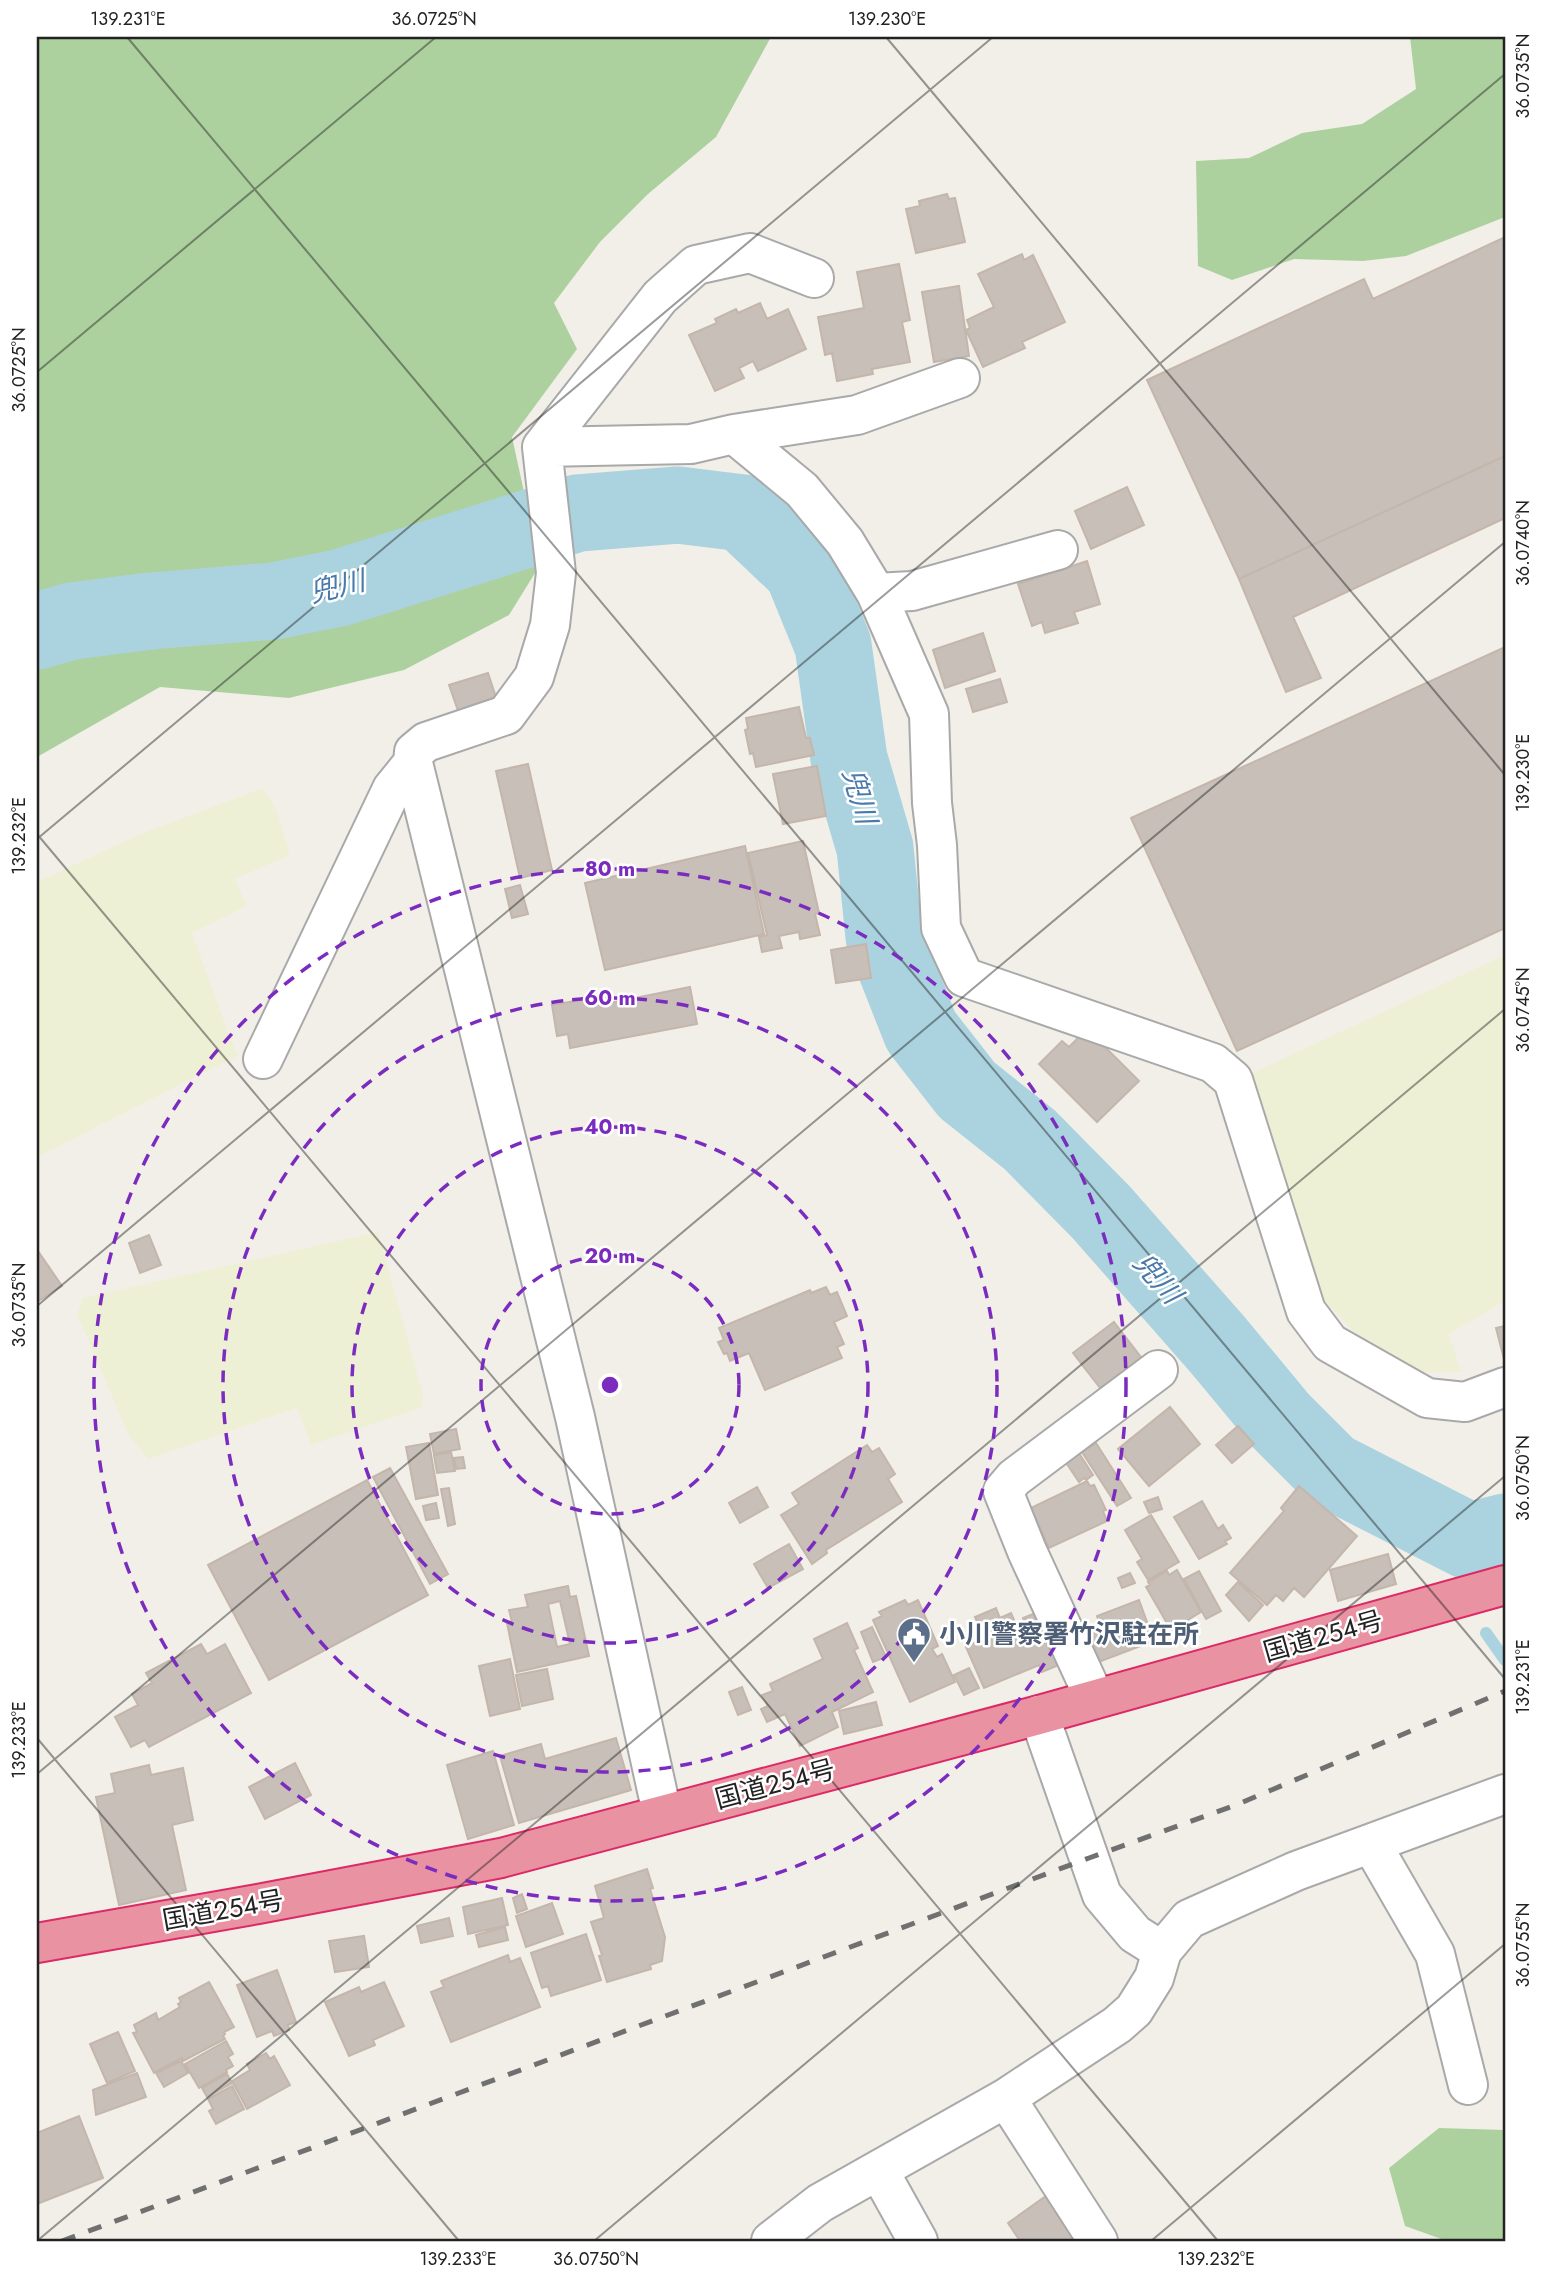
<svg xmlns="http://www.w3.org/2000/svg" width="1542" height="2278" font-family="Jost,'Noto Sans JP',sans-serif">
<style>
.farmland{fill:#eef0d5}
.forest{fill:#add19e}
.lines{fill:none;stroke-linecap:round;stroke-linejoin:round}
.stream{stroke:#aad3df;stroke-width:12}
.river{stroke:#aad3df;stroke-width:77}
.building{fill:#c7bfb8;stroke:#c4b6ab;stroke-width:2;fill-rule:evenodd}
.minor-casing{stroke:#a9a9a9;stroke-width:42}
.highway-casing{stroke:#dc2a67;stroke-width:42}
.minor{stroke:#fff;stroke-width:38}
.highway{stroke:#e892a2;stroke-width:38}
.rail{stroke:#707070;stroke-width:5;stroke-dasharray:14 14;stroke-linecap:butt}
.ticks{fill:none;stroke:#222;stroke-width:2;stroke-opacity:0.45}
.ring{fill:none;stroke:#7b2cbf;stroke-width:3.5;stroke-dasharray:12 9}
.labels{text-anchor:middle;stroke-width:5;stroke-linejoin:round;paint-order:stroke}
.service-label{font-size:26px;font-weight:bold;fill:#4e5e75;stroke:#fff;text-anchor:start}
.street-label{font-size:26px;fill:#222;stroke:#fff}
.water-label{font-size:28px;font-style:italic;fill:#4a7aab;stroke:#fff}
.centre{fill:#7b2cbf;stroke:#fff;stroke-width:3.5}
.ring-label{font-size:21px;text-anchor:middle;font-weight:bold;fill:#7b2cbf;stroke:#fff;stroke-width:5;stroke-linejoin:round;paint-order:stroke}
.neatline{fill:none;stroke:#222;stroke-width:2.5}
.ticks-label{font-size:18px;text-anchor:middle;fill:#222}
</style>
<rect width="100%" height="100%" fill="#f2efe9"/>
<!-- farmland -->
<path class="farmland" d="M263,788L277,811L290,855L235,879L247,906L192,933L237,1056L37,1157V882L143,833Z
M1505,955V1301L1449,1334L1461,1372H1423L1376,1355L1314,1289L1244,1077Z
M378,1232L423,1394L421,1408L311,1445L297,1408L148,1459L128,1434L77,1314L83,1298Z"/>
<!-- forest -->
<path class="forest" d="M37,37H771L716,137L648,194L600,242L554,303L577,349L512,437L540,565L509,615L404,670L289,698L160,687L37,757Z
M1410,37H1505V217L1406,256L1363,261L1294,259L1232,280L1198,266L1196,161L1249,158L1302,133L1362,124L1416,89Z
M1439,2128L1505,2130V2241H1447L1405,2226L1389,2168Z"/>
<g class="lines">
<!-- stream -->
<path class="stream" d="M1404,1508L1439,1561
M1486,1633L1505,1660"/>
<!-- river -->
<path class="river" d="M37,631L72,621L151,611L274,601L339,588L578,513L678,505L743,513L802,569L833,645L849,759L875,848L884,937L921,1031L967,1090L1030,1140L1101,1212L1217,1344L1281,1421L1330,1470L1469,1541L1505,1532"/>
</g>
<!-- building -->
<path class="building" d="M947,194L949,199L955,198L965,242L916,253L906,209L920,206L919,201Z
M1505,237V456L1239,579L1147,380L1364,279L1373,299Z
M1022,254L1024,260L1033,255L1065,322L1022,342L1025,348L983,367L966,330L970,328L967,320L994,307L978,274Z
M899,264L910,320L902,322L910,362L872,369L873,374L837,381L832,353L825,355L818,317L864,308L857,272Z
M959,286L969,356L934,362L922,292Z
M760,303L767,319L788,309L806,349L758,371L753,361L739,368L744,378L715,391L689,335L717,323L715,319L736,309L738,313Z
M1505,456V518L1293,617L1321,678L1286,692L1239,579Z
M1127,487L1144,525L1091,549L1075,511Z
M1087,561L1100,604L1074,612L1078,623L1045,633L1042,622L1032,626L1018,584Z
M983,633L995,671L945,688L933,650Z
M1505,647V928L1237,1051L1131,818Z
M488,673L500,709L462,722L449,685Z
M1000,679L1007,702L973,712L966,689Z
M799,707L806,738H810L814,755L756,767L753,753L750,754L745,730L748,729L746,718Z
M528,764L552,870L520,878L496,771Z
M817,766L826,816L783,824L773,774Z
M803,841L819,913L815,914L820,935L800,939L799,932L779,936L782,948L762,952L759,937L767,935L748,853Z
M745,846L764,934L605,970L585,883Z
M520,885L528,914L512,918L505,889Z
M866,944L871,978L836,983L831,950Z
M690,987L697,1024L570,1048L568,1034L557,1036L552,1005L609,995L610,1003Z
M1087,1029L1139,1081L1097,1122L1039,1064L1062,1041L1069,1047Z
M149,1235L161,1265L140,1273L129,1243Z
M38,1251L62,1286L37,1302V1252Z
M826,1287L830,1295L837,1292L847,1316L834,1322L844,1344L837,1347L842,1358L765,1390L749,1353L730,1361L727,1353L724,1354L718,1342L724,1340L719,1328L810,1290L811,1293Z
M1114,1322L1144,1361L1110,1386L1107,1383L1100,1388L1073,1353Z
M1505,1326V1363L1496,1328Z
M1170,1407L1200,1444L1149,1486L1118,1449Z
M1238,1426L1254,1444L1232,1463L1216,1445Z
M456,1429L460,1449L434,1454L430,1434Z
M429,1443L438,1495L416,1499L406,1447Z
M1096,1443L1131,1498L1117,1506L1082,1452Z
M867,1445L872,1452L879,1448L895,1474L888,1479L902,1502L826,1550L827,1553L812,1564L781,1515L799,1504L792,1493Z
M1077,1450L1093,1475L1086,1480L1084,1478L1079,1482L1063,1458Z
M451,1452L455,1471L437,1473L434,1455Z
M463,1457L465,1468L456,1469L454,1458Z
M390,1468L448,1574L430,1584L373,1477Z
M367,1480L428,1595L269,1680L208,1565Z
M1087,1481L1090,1486L1094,1485L1106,1510L1103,1511L1107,1521L1049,1548L1031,1508Z
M1299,1486L1357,1536L1304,1597L1294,1588L1283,1601L1276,1595L1267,1605L1230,1573L1284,1511L1281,1508Z
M757,1487L768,1507L740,1523L729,1503Z
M449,1488L455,1524L448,1526L441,1489Z
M1158,1497L1162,1509L1149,1513L1144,1502Z
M1202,1501L1218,1529L1223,1525L1231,1538L1225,1541L1227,1544L1199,1559L1174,1517Z
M436,1503L439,1518L426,1520L423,1506Z
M1151,1515L1179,1562L1148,1580L1137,1562L1142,1559L1125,1530Z
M789,1544L803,1569L768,1588L754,1564Z
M1388,1554L1396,1584L1338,1601L1330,1570Z
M1177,1570L1201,1612L1171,1630L1146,1587L1150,1585L1148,1582L1167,1571L1169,1575Z
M1199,1571L1221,1611L1206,1619L1184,1579Z
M1130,1573L1135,1583L1122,1588L1118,1578Z
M1238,1582L1263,1605L1249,1621L1226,1595Z
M568,1586L570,1597L576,1596L589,1656L517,1672L507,1623L512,1622L509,1610L528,1607L525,1595ZM560,1601L570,1644L557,1647L548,1604Z
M905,1600L908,1605L918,1600L938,1646L932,1649L937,1657L942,1654L955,1682L910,1702L873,1620L882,1616L879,1612Z
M1139,1600L1154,1641L1096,1663L1084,1632L1100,1625L1097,1616Z
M996,1608L1000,1618L1011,1613L1022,1638L1030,1635L1023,1618L1043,1610L1066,1662L1042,1672L1039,1665L984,1688L966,1647L979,1641L974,1631L980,1628L975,1617Z
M847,1623L858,1648L854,1650L873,1692L832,1712L838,1727L800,1746L785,1714L767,1722L761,1709L768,1706L762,1695L773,1691L770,1684L823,1659L814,1639Z
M872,1627L886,1657L873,1662L861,1632Z
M201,1644L207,1654L225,1644L251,1693L149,1747L145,1740L131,1747L115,1717L138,1705L132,1694L152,1683L146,1673Z
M510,1659L520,1709L490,1716L479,1666Z
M969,1668L979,1688L964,1695L954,1675Z
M547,1669L553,1699L522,1706L516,1675Z
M742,1687L751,1710L738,1715L729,1692Z
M876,1702L882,1725L844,1734L839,1711Z
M616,1738L631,1790L519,1823L500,1756L541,1744L545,1759Z
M493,1751L514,1825L468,1839L447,1765Z
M295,1763L311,1795L265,1819L249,1787Z
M149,1765L151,1775L183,1768L193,1820L172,1825L186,1890L119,1905L96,1797L115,1793L111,1774Z
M647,1869L653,1888L650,1889L665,1937L662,1961L650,1965L651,1969L607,1982L599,1956L602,1955L591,1922L604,1918L595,1886Z
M522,1894L527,1909L517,1913L513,1898Z
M502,1898L508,1925L468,1934L463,1907Z
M552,1903L563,1934L526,1947L516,1916Z
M449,1918L453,1936L421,1943L417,1926Z
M505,1927L508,1940L479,1947L476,1935Z
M586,1934L601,1980L551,1996L548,1986L542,1988L531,1953Z
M364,1936L369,1967L335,1972L329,1941Z
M508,1955L510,1962L520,1958L540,2007L451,2042L431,1992L444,1987L441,1981Z
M277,1970L296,2022L288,2025L289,2030L274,2036L272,2031L257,2037L237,1985Z
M209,1982L234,2027L224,2032L225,2034L223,2036L225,2039L183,2061L182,2058L154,2073L133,2033L137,2032L134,2025L156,2013L158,2020L180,2007L178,2004L181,2002L179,1998Z
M384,1982L404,2026L373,2040L375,2045L349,2056L325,2002L359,1987L361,1992Z
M118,2032L135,2071L107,2083L90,2044Z
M226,2041L233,2054L228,2057L233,2066L226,2070L227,2072L199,2088L185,2064Z
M266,2053L270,2059L274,2056L290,2085L247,2109L232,2081L250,2070L247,2064Z
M181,2061L188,2073L164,2087L156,2073Z
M137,2073L146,2097L96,2115L93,2090Z
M227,2074L232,2083L207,2097L202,2088Z
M232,2086L244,2109L216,2124L209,2111L213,2109L208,2099Z
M79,2116L103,2178L37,2204V2133Z
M1046,2196L1077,2240L1075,2241H1020L1008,2223Z"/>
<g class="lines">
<!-- minor casing -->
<g class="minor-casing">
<path id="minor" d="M734,434L857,415L960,378
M542,447L660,297L696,265L750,253L814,278
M876,593L912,591L1058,550
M263,1059L392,789L413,763
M1095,1699L1027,1551L1003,1491L1014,1478L1158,1370
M1039,1715L1102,1895L1135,1934L1162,1951
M662,1813L575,1417L413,763L414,752L426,742L506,715L534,677L550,625L556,573L542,447L691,444L734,434L802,490L845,542L876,593L929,714L932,803L937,845L941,928L964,977L1213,1063L1233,1080L1306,1311L1330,1343L1427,1398L1465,1402L1505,1387
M1372,1845L1435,1954L1468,2085
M1006,2098L1098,2241
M879,2171L918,2241
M771,2241L820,2203L1006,2098L1117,2025L1134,2010L1154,1978L1162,1951L1189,1919L1296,1871L1505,1794"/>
</g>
<!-- highway casing -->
<g class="highway-casing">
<path id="highway" d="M37,1943L258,1904L501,1858L1039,1715L1505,1585"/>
</g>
<!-- minor -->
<use href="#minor" class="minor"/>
<!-- highway -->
<use href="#highway" class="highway"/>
<!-- rail -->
<path class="rail" d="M62,2241L1089,1858L1236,1805L1505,1691"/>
</g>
<!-- ticks -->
<path class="ticks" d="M127,37L1505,1679M886,37L1505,775M37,372L436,37M37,834L1218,2241M37,839L993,37M37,1306L1505,74M37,1738L459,2241M37,1774L1505,542M37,2241L1505,1009M594,2241L1505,1476M1151,2241L1505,1944"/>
<!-- distance rings -->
<g class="ring">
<circle cx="610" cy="1385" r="129"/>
<circle cx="610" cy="1385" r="258"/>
<circle cx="610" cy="1385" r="387"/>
<circle cx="610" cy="1385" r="516"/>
</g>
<!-- icons -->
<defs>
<g id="civic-pin" transform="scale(1.75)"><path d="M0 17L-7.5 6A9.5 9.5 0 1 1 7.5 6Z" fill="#5c6f8a" stroke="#fff"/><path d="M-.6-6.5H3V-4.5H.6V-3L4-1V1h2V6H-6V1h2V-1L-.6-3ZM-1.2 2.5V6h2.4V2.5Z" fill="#fff"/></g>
</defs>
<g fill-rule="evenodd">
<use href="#civic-pin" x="914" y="1634"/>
</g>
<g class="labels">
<!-- service labels -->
<g class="service-label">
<text x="939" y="1643">小川警察署竹沢駐在所</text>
</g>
<!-- street labels -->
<g class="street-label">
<text transform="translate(1323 1636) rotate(-16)" y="9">国道254号</text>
<text transform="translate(775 1784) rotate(-15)" y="9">国道254号</text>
<text transform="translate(223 1910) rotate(-10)" y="9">国道254号</text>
</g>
<!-- water labels -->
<g class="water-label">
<text transform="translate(337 586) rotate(-14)" y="10">兜川</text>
<text transform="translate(860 796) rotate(74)" y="10">兜川</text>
<text transform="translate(1158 1278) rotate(49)" y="10">兜川</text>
</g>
</g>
<circle cx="610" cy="1385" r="10" class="centre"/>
<g class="ring-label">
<text x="610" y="876">80 m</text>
<text x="610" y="1005">60 m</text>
<text x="610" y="1134">40 m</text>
<text x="610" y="1263">20 m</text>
</g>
<!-- border -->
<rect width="1542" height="2278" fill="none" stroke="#ffffff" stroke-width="77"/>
<rect x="38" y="38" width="1466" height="2202" class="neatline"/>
<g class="ticks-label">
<text x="128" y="25">139.231°E</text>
<text x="434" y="25">36.0725°N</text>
<text x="887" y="25">139.230°E</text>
<text transform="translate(1523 76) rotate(-90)" y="6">36.0735°N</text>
<text transform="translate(19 370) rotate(-90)" y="6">36.0725°N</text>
<text transform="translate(1523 543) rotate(-90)" y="6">36.0740°N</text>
<text transform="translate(1523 773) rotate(-90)" y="6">139.230°E</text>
<text transform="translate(19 836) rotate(-90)" y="6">139.232°E</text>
<text transform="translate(1523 1010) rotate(-90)" y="6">36.0745°N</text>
<text transform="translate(19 1305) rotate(-90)" y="6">36.0735°N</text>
<text transform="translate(1523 1478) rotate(-90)" y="6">36.0750°N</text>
<text transform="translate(1523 1677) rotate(-90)" y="6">139.231°E</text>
<text transform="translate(19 1740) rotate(-90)" y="6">139.233°E</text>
<text transform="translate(1523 1945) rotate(-90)" y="6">36.0755°N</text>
<text x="458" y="2265">139.233°E</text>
<text x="596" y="2265">36.0750°N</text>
<text x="1216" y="2265">139.232°E</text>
</g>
</svg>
